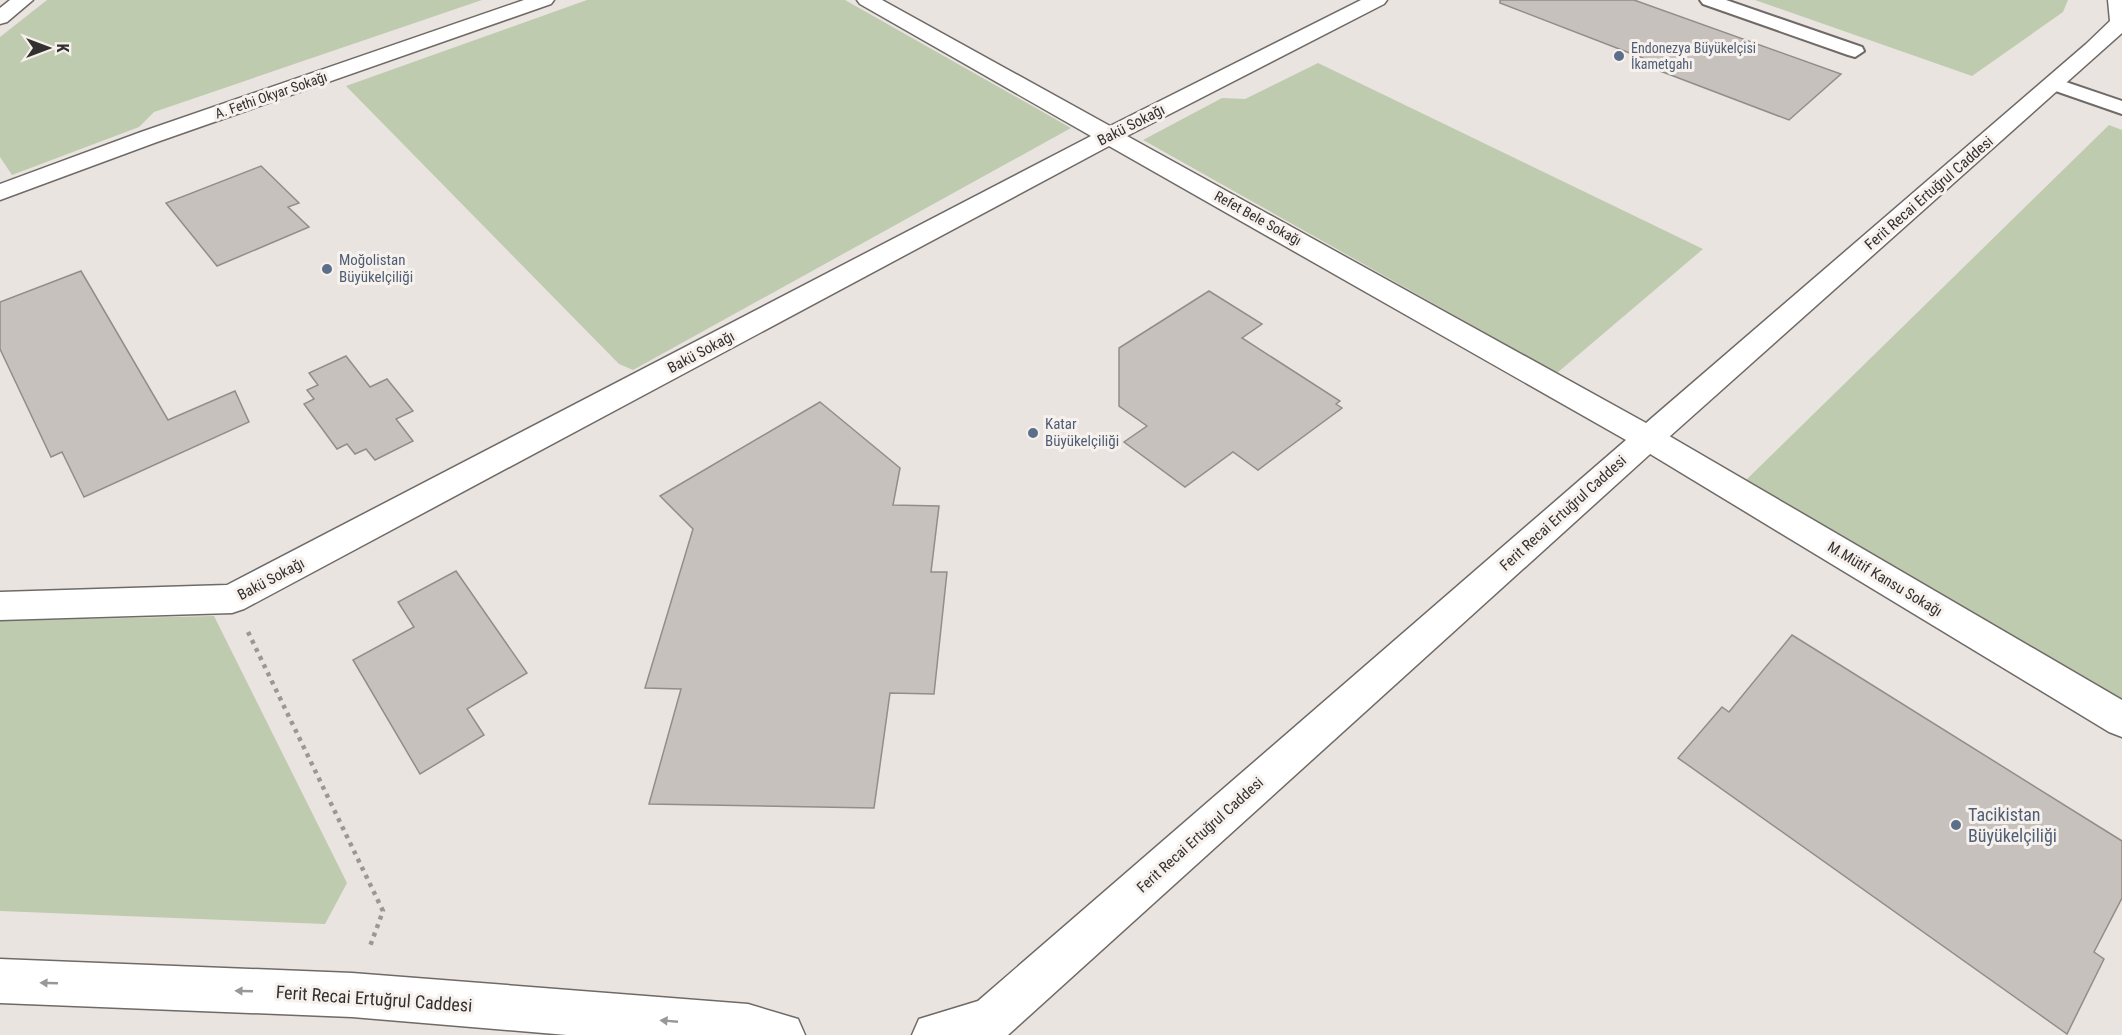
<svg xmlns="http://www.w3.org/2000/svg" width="2122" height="1035" font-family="'Roboto Condensed',sans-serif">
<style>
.green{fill:#becbaf}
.building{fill:#c7c1bd;stroke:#938d8a;stroke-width:1.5}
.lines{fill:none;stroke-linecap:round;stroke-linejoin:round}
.service-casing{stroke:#706a67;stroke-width:4}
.pedestrian-casing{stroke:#706a67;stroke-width:3}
.minor-casing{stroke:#706a67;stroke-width:3}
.path{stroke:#9c9795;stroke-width:4.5;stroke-dasharray:4 5;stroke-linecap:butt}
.service{fill:#fff;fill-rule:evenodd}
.pedestrian{fill:#fff;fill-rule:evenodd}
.minor{fill:#fff;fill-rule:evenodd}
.oneway{fill:#999898}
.service-dot{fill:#5c6f8a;stroke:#f7f1ed;stroke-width:2}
.labels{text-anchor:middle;stroke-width:6;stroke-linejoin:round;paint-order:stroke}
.far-service-label{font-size:14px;fill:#4e5e75;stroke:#f7f1ed;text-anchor:start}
.far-street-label{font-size:14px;fill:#333130;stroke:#f7f1ed}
.street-label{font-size:15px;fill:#333130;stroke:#f7f1ed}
.service-label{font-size:15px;fill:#4e5e75;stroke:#f7f1ed;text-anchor:start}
.near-service-label{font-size:18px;fill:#4e5e75;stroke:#f7f1ed;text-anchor:start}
.near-street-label{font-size:18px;fill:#333130;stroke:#f7f1ed}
</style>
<rect width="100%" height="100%" fill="#eae4e0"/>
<!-- green -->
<path class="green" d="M47,0H482L154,112L139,127L12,175L0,157V37Z
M587,0H845L1071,128L633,370L619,364L346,86Z
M1755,0H2068L2063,12L1972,76Z
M1318,63L1703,249L1557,373L1143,140L1222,98L1245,99Z
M2109,125L2122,130V704L1743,483Z
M214,616L347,883L325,924L0,911V621Z"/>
<!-- building -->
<path class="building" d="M1500,0H1634L1841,74L1789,120L1647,66L1653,62L1500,3Z
M261,166L299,203L288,207L309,227L217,266L166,203Z
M81,271L168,420L235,391L249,422L84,497L62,452L51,457L0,349V302Z
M1209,291L1262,324L1242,338L1340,401L1336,404L1342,408L1258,470L1233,452L1185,487L1124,442L1147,426L1119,406V348Z
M346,356L370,387L387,379L413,411L396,419L413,441L375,460L366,449L355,454L347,444L337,449L304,404L314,399L307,390L318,385L309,373Z
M820,402L900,468L893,505L939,506L931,572H947L934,694L890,693L874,808L649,804L681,689L645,688L693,529L660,496Z
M456,571L527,673L467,709L484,735L420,774L353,660L414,627L398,602Z
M1792,635L2122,841V898L2094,952L2104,959L2067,1034L1678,758L1722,707L1729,712Z"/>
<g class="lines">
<!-- service casing -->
<g class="service-casing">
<path id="service" d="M1700,0H1726L1862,47L1864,51L1855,57L1848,55L1703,4Z
M2054,78L2122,101V114L2047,88L2044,84L2047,80Z"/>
</g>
<!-- pedestrian casing -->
<g class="pedestrian-casing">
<path id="pedestrian" d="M1648,427L1659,430L2122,700V737L2109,732L1637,446L1632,438L1637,430Z"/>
</g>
<!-- minor casing -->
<g class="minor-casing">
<path id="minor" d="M10,0H33L7,22L0,24V8Z
M524,0H554L551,4L157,142L0,200V184L141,132Z
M857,0H882L1110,126L1361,0H1387L1384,4L1127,136L1646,423L2086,44L2110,21L2108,0H2122V33L1659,446L1008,1035H912L919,1019L978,1001L1626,440L1109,146L244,609L232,613L0,620V592L227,585L1091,136L860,4Z
M0,959L352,973L748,1004L798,1019L805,1035H567L352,1017L0,1003Z"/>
</g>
<!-- path -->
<path class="path" d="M248,632L383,911L369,949"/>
<!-- service -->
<use href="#service" class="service"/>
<!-- pedestrian -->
<use href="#pedestrian" class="pedestrian"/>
<!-- minor -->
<use href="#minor" class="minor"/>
</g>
<!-- one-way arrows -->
<defs><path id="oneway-solid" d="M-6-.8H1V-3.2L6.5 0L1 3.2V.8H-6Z" transform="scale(1.5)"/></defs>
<g class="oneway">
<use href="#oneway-solid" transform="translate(49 983) rotate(-178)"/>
<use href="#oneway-solid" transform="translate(244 991) rotate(-178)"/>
<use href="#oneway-solid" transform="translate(669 1021) rotate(-175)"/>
</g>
<!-- markers -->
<g class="service-dot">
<circle cx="1619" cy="56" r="6"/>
<circle cx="327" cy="269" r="6"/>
<circle cx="1033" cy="433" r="6"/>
<circle cx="1956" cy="825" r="6"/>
</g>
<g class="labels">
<!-- far-service labels -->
<g class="far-service-label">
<text x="1631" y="53">Endonezya Büyükelçisi<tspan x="1631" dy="16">İkametgahı</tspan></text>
</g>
<!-- far-street labels -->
<g class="far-street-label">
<text transform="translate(271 95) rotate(-19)" y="5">A. Fethi Okyar Sokağı</text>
<text transform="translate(1258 218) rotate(29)" y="5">Refet Bele Sokağı</text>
</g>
<!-- street labels -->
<g class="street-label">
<text transform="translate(1131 125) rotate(-27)" y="5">Bakü Sokağı</text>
<text transform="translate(1929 193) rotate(-41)" y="5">Ferit Recai Ertuğrul Caddesi</text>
<text transform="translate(701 352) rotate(-28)" y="5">Bakü Sokağı</text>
<text transform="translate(1563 513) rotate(-42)" y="5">Ferit Recai Ertuğrul Caddesi</text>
<text transform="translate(271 579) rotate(-28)" y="5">Bakü Sokağı</text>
<text transform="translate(1885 579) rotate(31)" y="5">M.Mütif Kansu Sokağı</text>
<text transform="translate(1200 835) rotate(-42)" y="5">Ferit Recai Ertuğrul Caddesi</text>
</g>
<!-- service labels -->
<g class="service-label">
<text x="339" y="265">Moğolistan<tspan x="339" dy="17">Büyükelçiliği</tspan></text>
<text x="1045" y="429">Katar<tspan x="1045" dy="17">Büyükelçiliği</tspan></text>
</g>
<!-- near-service labels -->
<g class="near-service-label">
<text x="1968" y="821">Tacikistan<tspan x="1968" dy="21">Büyükelçiliği</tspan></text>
</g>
<!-- near-street labels -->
<g class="near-street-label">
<text transform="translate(374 999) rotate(4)" y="6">Ferit Recai Ertuğrul Caddesi</text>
</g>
</g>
<!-- north arrow -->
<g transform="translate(48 48) rotate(90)" stroke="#f7f1ed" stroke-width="4.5" paint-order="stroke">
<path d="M0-4.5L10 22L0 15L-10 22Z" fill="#333130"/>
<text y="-9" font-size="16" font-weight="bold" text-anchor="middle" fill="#333130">K</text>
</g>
</svg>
